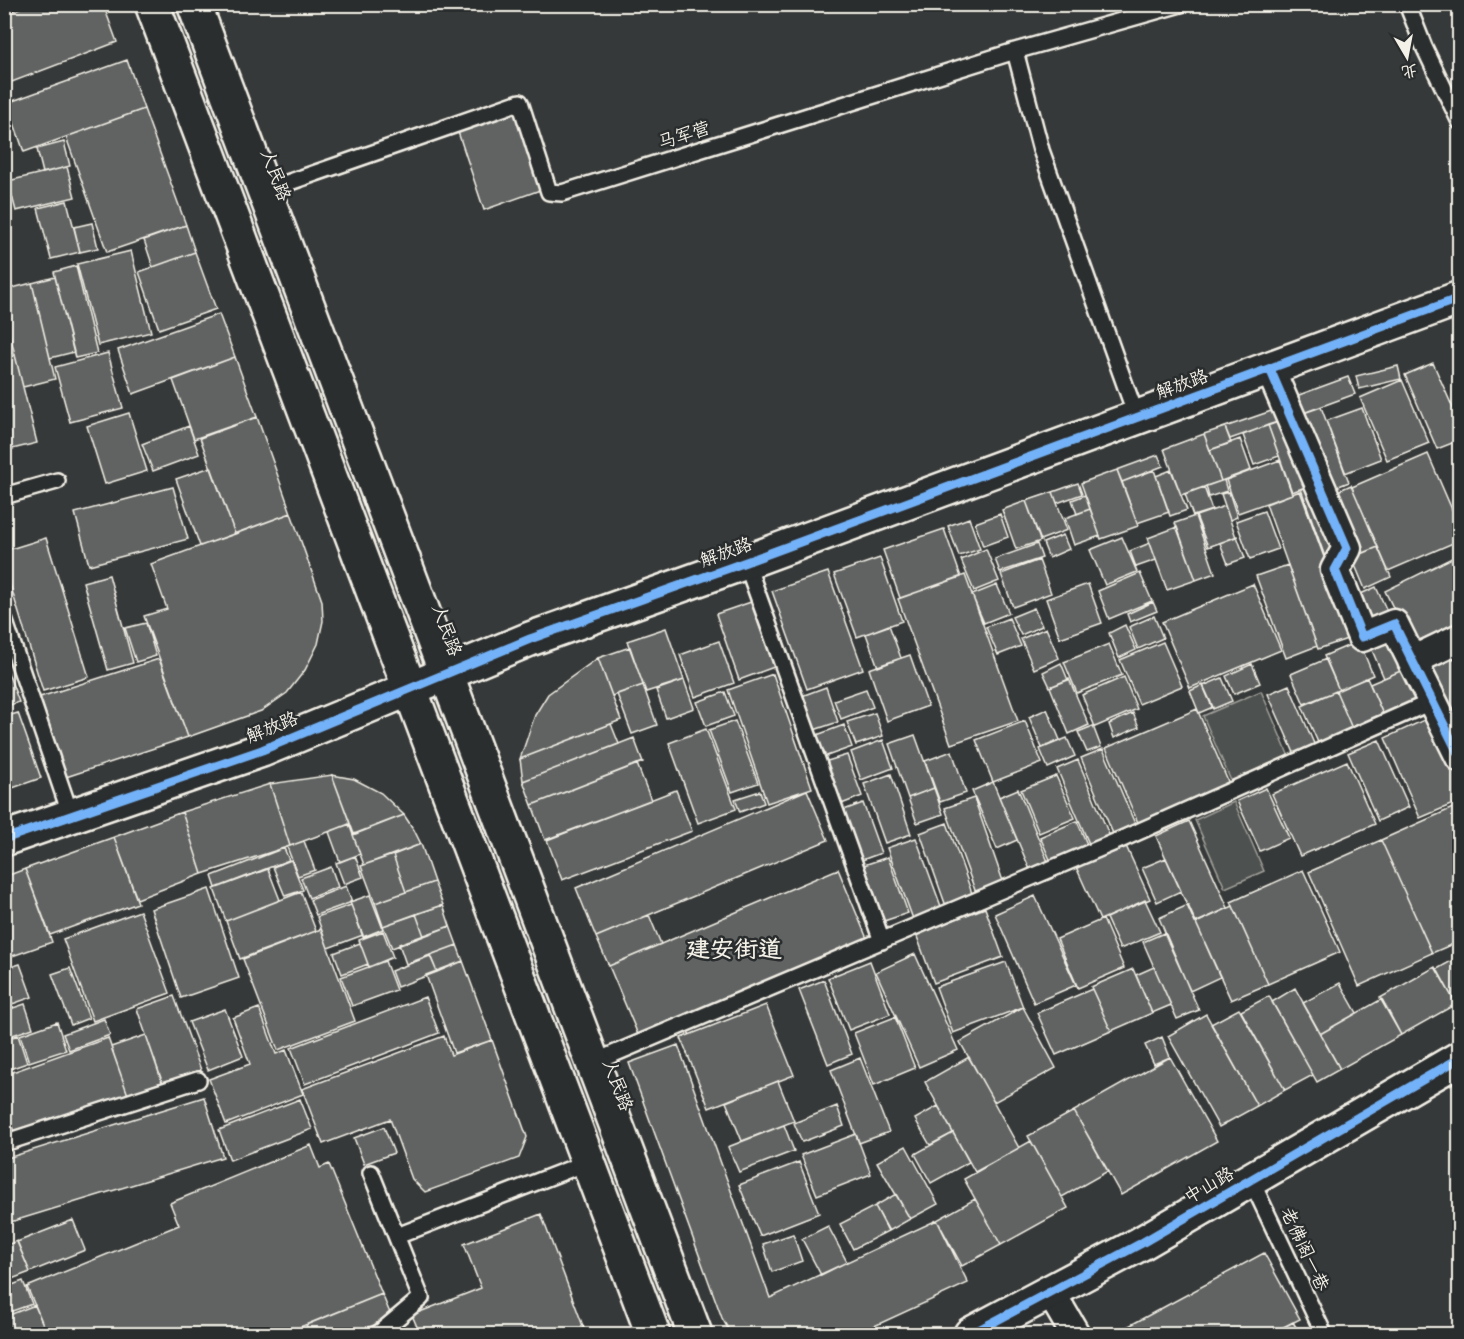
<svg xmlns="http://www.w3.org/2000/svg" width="1464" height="1339" font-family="Kalam,'LXGW WenKai TC',sans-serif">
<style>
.green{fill:#4e514f;stroke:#a1a19c;stroke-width:1.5}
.building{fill:#616362;stroke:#f4f1e8;stroke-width:1.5}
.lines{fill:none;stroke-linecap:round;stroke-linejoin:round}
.service-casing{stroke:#f4f1e8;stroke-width:20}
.minor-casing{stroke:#f4f1e8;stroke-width:33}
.tertiary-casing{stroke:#f4f1e8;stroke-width:38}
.primary-casing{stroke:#f4f1e8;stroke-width:38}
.service{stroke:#2a2d2e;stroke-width:15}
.minor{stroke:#2a2d2e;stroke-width:28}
.tertiary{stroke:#2a2d2e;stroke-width:33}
.primary{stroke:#2a2d2e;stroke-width:33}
.cycleway-casing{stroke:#2a2d2e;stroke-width:13}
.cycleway{stroke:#73b2f8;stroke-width:9}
.labels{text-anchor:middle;stroke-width:5;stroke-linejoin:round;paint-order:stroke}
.street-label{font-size:18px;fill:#f4f1e8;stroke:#2a2d2e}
.district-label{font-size:24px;font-weight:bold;fill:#f4f1e8;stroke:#2a2d2e}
</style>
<rect width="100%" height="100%" fill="#363939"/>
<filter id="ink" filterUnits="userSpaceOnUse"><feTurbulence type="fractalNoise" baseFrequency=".0167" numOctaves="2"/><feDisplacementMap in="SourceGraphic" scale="12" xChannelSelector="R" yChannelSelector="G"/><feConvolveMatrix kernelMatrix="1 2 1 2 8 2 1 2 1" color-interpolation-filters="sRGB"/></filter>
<g filter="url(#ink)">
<!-- green -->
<path class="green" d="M1261,691L1290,759L1232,783L1203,716Z
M1234,802L1264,871L1225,888L1195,820Z"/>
<!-- building -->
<path class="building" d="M30,4H103L117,42L4,85V14Z
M127,60L144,109L24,152L7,103Z
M144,109L186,225L107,252L66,137Z
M517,112L543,189L484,210L458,132Z
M64,142L70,166L43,173L37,149Z
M67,167L75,197L16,211L8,181Z
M67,201L80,252L51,259L38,208Z
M92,223L98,248L80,252L74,227Z
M186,225L195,252L153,267L144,240Z
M131,251L151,332L98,345L77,264Z
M195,252L216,309L159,329L139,272Z
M76,266L97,353L75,358L54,272Z
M55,277L74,352L50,358L32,283Z
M32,283L55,379L23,387L4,311V290Z
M219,314L235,357L133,394L118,350Z
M108,353L123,408L70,422L55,367Z
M15,355L37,443L4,451V358Z
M235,357L257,417L194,439L173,380Z
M1433,363L1460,424V440L1437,449L1405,375Z
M1398,366L1401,379L1359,389L1356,376Z
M1348,377L1355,394L1295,416L1288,399Z
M1402,380L1429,443L1387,460L1360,398Z
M1321,407L1349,482L1324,492L1295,416Z
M1280,408L1284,420L1230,439L1225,427Z
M1362,408L1381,459L1345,473L1326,421Z
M129,413L147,471L105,484L87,426Z
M257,417L291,513L235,534L200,438Z
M1284,420L1313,484L1292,492L1268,425Z
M1268,425L1279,456L1254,465L1243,435Z
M189,426L199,454L153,471L142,444Z
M1225,427L1231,443L1210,450L1204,434Z
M1204,434L1221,481L1181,495L1164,449Z
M1240,439L1251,470L1221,481L1210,450Z
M1428,454L1460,528V540L1388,571L1352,487Z
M1158,455L1163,466L1122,482L1117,470Z
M1280,460L1292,494L1238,513L1226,480Z
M211,467L235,534L200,546L176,479Z
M1117,470L1138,526L1101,539L1081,483Z
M1154,470L1169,512L1137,523L1122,482Z
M1171,470L1187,510L1170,516L1156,476Z
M1224,480L1227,491L1209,497L1206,486Z
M1078,483L1082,494L1057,503L1053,492Z
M1317,483L1341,551L1325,557L1301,489Z
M1351,485L1378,547L1356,556L1329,495Z
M173,487L188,539L89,565L75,513Z
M1204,487L1212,510L1193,516L1185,494Z
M1300,491L1353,637L1318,649L1266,504Z
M1053,492L1067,530L1040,540L1026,501Z
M1229,492L1237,517L1230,520L1221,494Z
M1085,495L1090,509L1077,514L1072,500Z
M1026,501L1041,541L1016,549L1002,510Z
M1225,506L1236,537L1208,547L1196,516Z
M1090,509L1100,536L1074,545L1065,518Z
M1264,511L1278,549L1250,559L1236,521Z
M291,513L322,601L323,621L318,644L305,670L287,693L261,711L188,737L144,616L167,609L151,564Z
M1000,514L1008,537L983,546L975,523Z
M1195,516L1215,573L1196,580L1175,523Z
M969,518L980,549L959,556L948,526Z
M1177,527L1196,580L1167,590L1148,538Z
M944,529L961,577L900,598L883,550Z
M1063,535L1069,549L1049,558L1043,543Z
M1237,536L1245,558L1228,564L1220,543Z
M1122,537L1137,572L1105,585L1090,550Z
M46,538L89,677L43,691L4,565V551Z
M1150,543L1156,560L1136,567L1130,551Z
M1037,544L1042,558L1000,572L995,559Z
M1378,547L1391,577L1365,589L1352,558Z
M986,549L999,581L974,591L961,560Z
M1460,554V624L1413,648L1385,591Z
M880,558L902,621L857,637L834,574Z
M1039,560L1051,593L1013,607L1001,574Z
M1288,565L1317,646L1286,658L1256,576Z
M828,572L863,669L807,689L772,591Z
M1140,573L1152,601L1109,619L1098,591Z
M109,575L133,663L108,670L83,582Z
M965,575L1018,721L951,744L898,599Z
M1088,584L1102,623L1060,638L1046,599Z
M1253,584L1281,650L1190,688L1162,622Z
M997,585L1009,613L984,623L972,595Z
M1376,587L1392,622L1369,631L1354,597Z
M751,602L774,667L739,680L716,614Z
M1153,602L1157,611L1130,622L1127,614Z
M1034,608L1042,626L1021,635L1012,617Z
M1154,616L1163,638L1138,649L1129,627Z
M1009,618L1021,646L998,655L986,627Z
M146,623L156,656L136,662L125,628Z
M889,625L901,658L878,667L866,634Z
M1125,625L1136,650L1119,658L1109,633Z
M666,628L684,680L646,692L627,641Z
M1046,628L1059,658L1034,669L1021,639Z
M1394,630L1410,667L1384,678L1368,641Z
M719,641L734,683L695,697L680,655Z
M1359,641L1373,675L1339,690L1324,656Z
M1163,642L1182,686L1139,704L1120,660Z
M1109,644L1122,675L1077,693L1064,662Z
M630,647L643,685L612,696L598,658Z
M1460,650V745L1423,667Z
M910,655L928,706L887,721L869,669Z
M598,658L621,720L520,759L535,715L548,694Z
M159,659L188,737L66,777L40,697Z
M1326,659L1339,690L1304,704L1291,674Z
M4,662L19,702L4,707Z
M1061,663L1068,680L1050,687L1043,672Z
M1252,664L1260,683L1234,694L1226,676Z
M1410,667L1426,702L1385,719L1370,684Z
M773,674L812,788L767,803L728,690Z
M1124,677L1137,709L1095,727L1082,695Z
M1222,678L1232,701L1213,709L1203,686Z
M1367,678L1385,719L1354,733L1336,691Z
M1069,679L1089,725L1069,734L1050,687Z
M684,680L694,708L666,718L656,690Z
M643,685L657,725L632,734L617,694Z
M1203,685L1213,707L1199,713L1190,691Z
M1289,685L1315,746L1295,755L1268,694Z
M826,687L838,722L811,731L799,697Z
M866,689L873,707L841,719L834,700Z
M1336,691L1354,733L1320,747L1302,706Z
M725,692L734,716L706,726L697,702Z
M1047,709L1060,740L1042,748L1029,717Z
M1197,709L1230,786L1139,825L1106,748Z
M18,713L41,778L4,791V717Z
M875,713L883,736L856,745L847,722Z
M1133,713L1139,727L1114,738L1109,724Z
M1435,715L1460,769V801L1420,818L1385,738Z
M735,721L758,783L732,792L709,730Z
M1025,721L1042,763L993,782L976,740Z
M611,724L619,744L523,781L520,759Z
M844,725L852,747L824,757L817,735Z
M1093,726L1101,747L1087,752L1078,732Z
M706,729L736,809L698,823L669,743Z
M915,735L934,788L908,798L889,744Z
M634,738L643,762L532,805L523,781Z
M1067,738L1075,756L1048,768L1040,749Z
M883,740L893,768L861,780L851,752Z
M1379,740L1409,807L1378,821L1348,753Z
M1103,749L1136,826L1114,836L1081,758Z
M952,751L966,793L940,802L925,761Z
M847,755L862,796L839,805L824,762Z
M1078,760L1110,837L1090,846L1057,769Z
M1347,761L1375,824L1300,856L1272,794Z
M637,764L651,800L545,840L532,805Z
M891,774L911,834L885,843L864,784Z
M332,775L354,779L381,793L404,815L354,834Z
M332,775L350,824L290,846L270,784Z
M1056,776L1075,818L1039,833L1021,790Z
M993,782L1017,840L997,849L972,791Z
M270,784L290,846L202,874L182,812Z
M934,788L943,814L917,823L908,798Z
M1266,788L1289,838L1260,851L1237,801Z
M1018,789L1049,864L1031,872L999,797Z
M676,790L692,831L562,880L547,840Z
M807,790L828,840L596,937L576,888Z
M760,791L764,803L740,812L735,799Z
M974,798L1004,884L976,893L945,808Z
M863,803L881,853L862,860L844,810Z
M1455,807L1460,816V941L1432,953L1381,840Z
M182,812L202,874L137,899L114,837Z
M404,815L414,830L421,844L364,865L353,835Z
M1077,821L1089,849L1052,864L1040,837Z
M1189,821L1228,908L1195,923L1156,836Z
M947,823L974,899L947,909L920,833Z
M349,824L360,854L340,862L329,832Z
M114,837L138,903L50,935L25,869Z
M916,838L942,909L913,919L887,848Z
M1381,840L1432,953L1359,986L1309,872Z
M304,841L315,870L298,876L287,847Z
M421,844L434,882L406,892L393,855Z
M1126,846L1150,899L1100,920L1076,867Z
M284,848L289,860L216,888L212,876Z
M393,855L406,892L375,903L361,866Z
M355,856L363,877L344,884L336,863Z
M888,857L908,913L884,921L864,865Z
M1166,858L1181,891L1157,902L1142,868Z
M291,860L303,890L285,896L273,867Z
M331,867L338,887L309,898L301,878Z
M25,869L52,942L4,959V877Z
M268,869L280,900L226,921L214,889Z
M838,869L868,941L639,1037L609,966Z
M1303,870L1340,952L1268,984L1231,902Z
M434,882L443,905L383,926L375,903Z
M346,886L352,902L316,915L310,900Z
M209,889L239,978L181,998L151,909Z
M301,892L316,931L240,959L226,921Z
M370,895L383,929L363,937L350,902Z
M1035,896L1076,985L1034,1003L995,914Z
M1145,900L1160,932L1120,949L1106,918Z
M351,905L363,935L328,948L317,917Z
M443,905L450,926L424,936L416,914Z
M1188,905L1220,977L1190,991L1159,918Z
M1233,906L1268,984L1231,1000L1196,923Z
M985,908L1003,957L934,983L916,934Z
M140,911L170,993L93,1021L63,939Z
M416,914L424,936L392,948L383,926Z
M649,915L661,944L609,966L596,937Z
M1103,919L1124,968L1078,988L1057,939Z
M450,926L457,945L406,964L399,944Z
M321,929L355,1021L278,1050L243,959Z
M383,931L393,957L369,967L359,940Z
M1164,933L1199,1010L1177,1019L1143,942Z
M360,943L368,964L342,974L334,953Z
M457,945L463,961L437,972L430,955Z
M915,954L958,1050L919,1067L876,972Z
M430,956L437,972L397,987L391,971Z
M1460,956V1003L1456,1004L1437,969Z
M385,961L396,990L352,1006L341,977Z
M463,961L492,1040L454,1053L426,975Z
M870,961L890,1014L849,1030L828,978Z
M1006,962L1023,1007L953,1033L936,987Z
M20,964L32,997L4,1007V969Z
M1154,967L1171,1005L1152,1013L1136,975Z
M1435,967L1456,1004L1401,1035L1380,998Z
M70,968L89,1018L71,1025L52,974Z
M1133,969L1152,1013L1111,1031L1091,987Z
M824,980L852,1054L828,1064L799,990Z
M1340,983L1357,1013L1320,1034L1303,1003Z
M1295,988L1340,1069L1317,1082L1272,1002Z
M1092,989L1111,1031L1056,1055L1037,1013Z
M174,996L201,1070L163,1084L137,1009Z
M1269,996L1313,1075L1285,1090L1241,1011Z
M425,997L439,1033L305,1084L291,1048Z
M1382,999L1401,1035L1340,1069L1320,1034Z
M25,1004L33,1028L4,1038V1011Z
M766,1005L794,1075L709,1108L681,1038Z
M1023,1007L1056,1068L994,1102L960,1042Z
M259,1008L276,1054L286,1050L303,1094L226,1124L209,1079L250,1064L233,1018Z
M225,1009L243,1056L208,1070L189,1022Z
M1239,1009L1285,1090L1257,1106L1211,1024Z
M1206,1014L1257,1106L1219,1127L1168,1036Z
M895,1017L915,1068L874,1085L854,1033Z
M104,1019L110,1035L69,1050L63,1034Z
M57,1022L66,1050L29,1062L20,1035Z
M18,1035L27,1063L4,1071V1040Z
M146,1035L162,1082L128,1095L111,1047Z
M444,1036L451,1055L492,1040L527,1137L519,1158L425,1192L412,1179L390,1119L323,1144L302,1089Z
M1162,1037L1170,1057L1154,1064L1145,1045Z
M108,1038L128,1095L15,1135L4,1105V1075Z
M678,1045L770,1298L937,1220L968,1283L857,1334H731L722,1318L629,1063Z
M969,1057L1019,1148L975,1172L925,1082Z
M1170,1057L1217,1141L1121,1195L1074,1111Z
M860,1058L889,1132L859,1143L831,1070Z
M778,1081L794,1121L742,1141L726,1102Z
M204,1097L223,1157L4,1224V1159Z
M300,1099L312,1129L230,1160L219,1130Z
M837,1106L844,1126L802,1142L794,1123Z
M938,1106L953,1133L930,1145L915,1119Z
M1074,1111L1108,1171L1062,1197L1028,1136Z
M784,1125L794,1151L739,1172L728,1147Z
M384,1127L394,1153L364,1164L354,1138Z
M953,1133L969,1162L931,1183L915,1154Z
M856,1134L871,1174L817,1195L801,1155Z
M1031,1141L1068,1208L1001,1245L964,1179Z
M311,1145L320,1168L329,1164L382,1294L283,1334H47L27,1287L179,1225L170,1203Z
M906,1146L938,1204L910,1219L877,1162Z
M799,1162L819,1213L760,1236L739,1185Z
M896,1194L910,1219L889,1231L875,1206Z
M975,1199L1001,1245L962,1266L937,1220Z
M875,1206L888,1231L853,1249L840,1224Z
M541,1214L586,1334H420L412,1315L481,1288L464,1244Z
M73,1220L85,1250L30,1272L17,1242Z
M828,1226L847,1262L821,1275L802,1239Z
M793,1234L802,1261L772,1272L763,1244Z
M17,1241L30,1272L4,1282V1246Z
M1264,1253L1300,1319L1270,1334H1114Z
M23,1281L32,1304L4,1314V1288Z
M382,1294L392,1318L351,1334H310L306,1325Z
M35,1305L47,1334H4V1317Z
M1293,1322L1300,1334H1270Z"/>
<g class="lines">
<!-- service casing -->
<g class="service-casing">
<path id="service" d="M1407,4L1424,47L1460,122
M1015,51L1041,150L1137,418
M264,191L520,102L549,192L562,193L1015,51L1181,4
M4,496L57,481
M746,562L882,941
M4,619L71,816
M592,1063L1122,839L1433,701
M4,1143L198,1080
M371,1173L421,1298L378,1334
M1251,1180L1324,1334
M397,1236L588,1162"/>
</g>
<!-- minor casing -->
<g class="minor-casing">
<path id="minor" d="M1270,369L1347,548L1335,570L1362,637L1394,624L1460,757
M1412,661L1460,638
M1051,1293L1075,1334"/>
</g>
<!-- tertiary casing -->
<g class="tertiary-casing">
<path id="tertiary" d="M4,839L262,750L530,639L746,562L1460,298
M971,1334L1140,1244L1460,1058"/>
</g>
<!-- primary casing -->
<g class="primary-casing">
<path id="primary" d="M152,4L653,1334
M194,4L695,1334"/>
</g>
<!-- service -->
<use href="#service" class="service"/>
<!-- minor -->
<use href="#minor" class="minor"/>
<!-- tertiary -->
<use href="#tertiary" class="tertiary"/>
<!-- primary -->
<use href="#primary" class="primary"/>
<!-- cycleway casing -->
<g class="cycleway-casing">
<path id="cycleway" d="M1270,369L1347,548L1335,570L1362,637L1394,624L1460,757
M4,839L262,750L530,639L746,562L1460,298
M971,1334L1140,1244L1460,1058"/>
</g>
<!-- cycleway -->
<use href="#cycleway" class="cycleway"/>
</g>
</g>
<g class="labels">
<!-- street labels -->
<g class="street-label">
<text transform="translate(684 135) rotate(-17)" y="6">马军营</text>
<text transform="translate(276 175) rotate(69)" y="6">人民路</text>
<text transform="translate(1182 384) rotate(-20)" y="6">解放路</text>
<text transform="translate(726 552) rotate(-20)" y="6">解放路</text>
<text transform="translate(447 630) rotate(70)" y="6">人民路</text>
<text transform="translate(272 727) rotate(-22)" y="6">解放路</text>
<text transform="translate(618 1085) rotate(69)" y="6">人民路</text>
<text transform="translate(1209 1185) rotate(-30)" y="6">中山路</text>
<text transform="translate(1305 1249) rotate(65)" y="6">老佛阁一巷</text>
</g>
<!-- district labels -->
<g class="district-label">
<text x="734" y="957">建安街道</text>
</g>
</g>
<!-- margin -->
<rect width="1464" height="1339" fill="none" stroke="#2a2d2e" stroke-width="24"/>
<rect x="12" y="12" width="1440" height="1315" fill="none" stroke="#f4f1e8" stroke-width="2" filter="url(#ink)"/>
<!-- north arrow -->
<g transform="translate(1407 57) rotate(170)" stroke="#2a2d2e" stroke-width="4.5" paint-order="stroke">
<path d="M0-4.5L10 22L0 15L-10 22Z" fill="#f4f1e8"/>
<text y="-9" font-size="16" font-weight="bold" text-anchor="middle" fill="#f4f1e8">北</text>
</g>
</svg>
